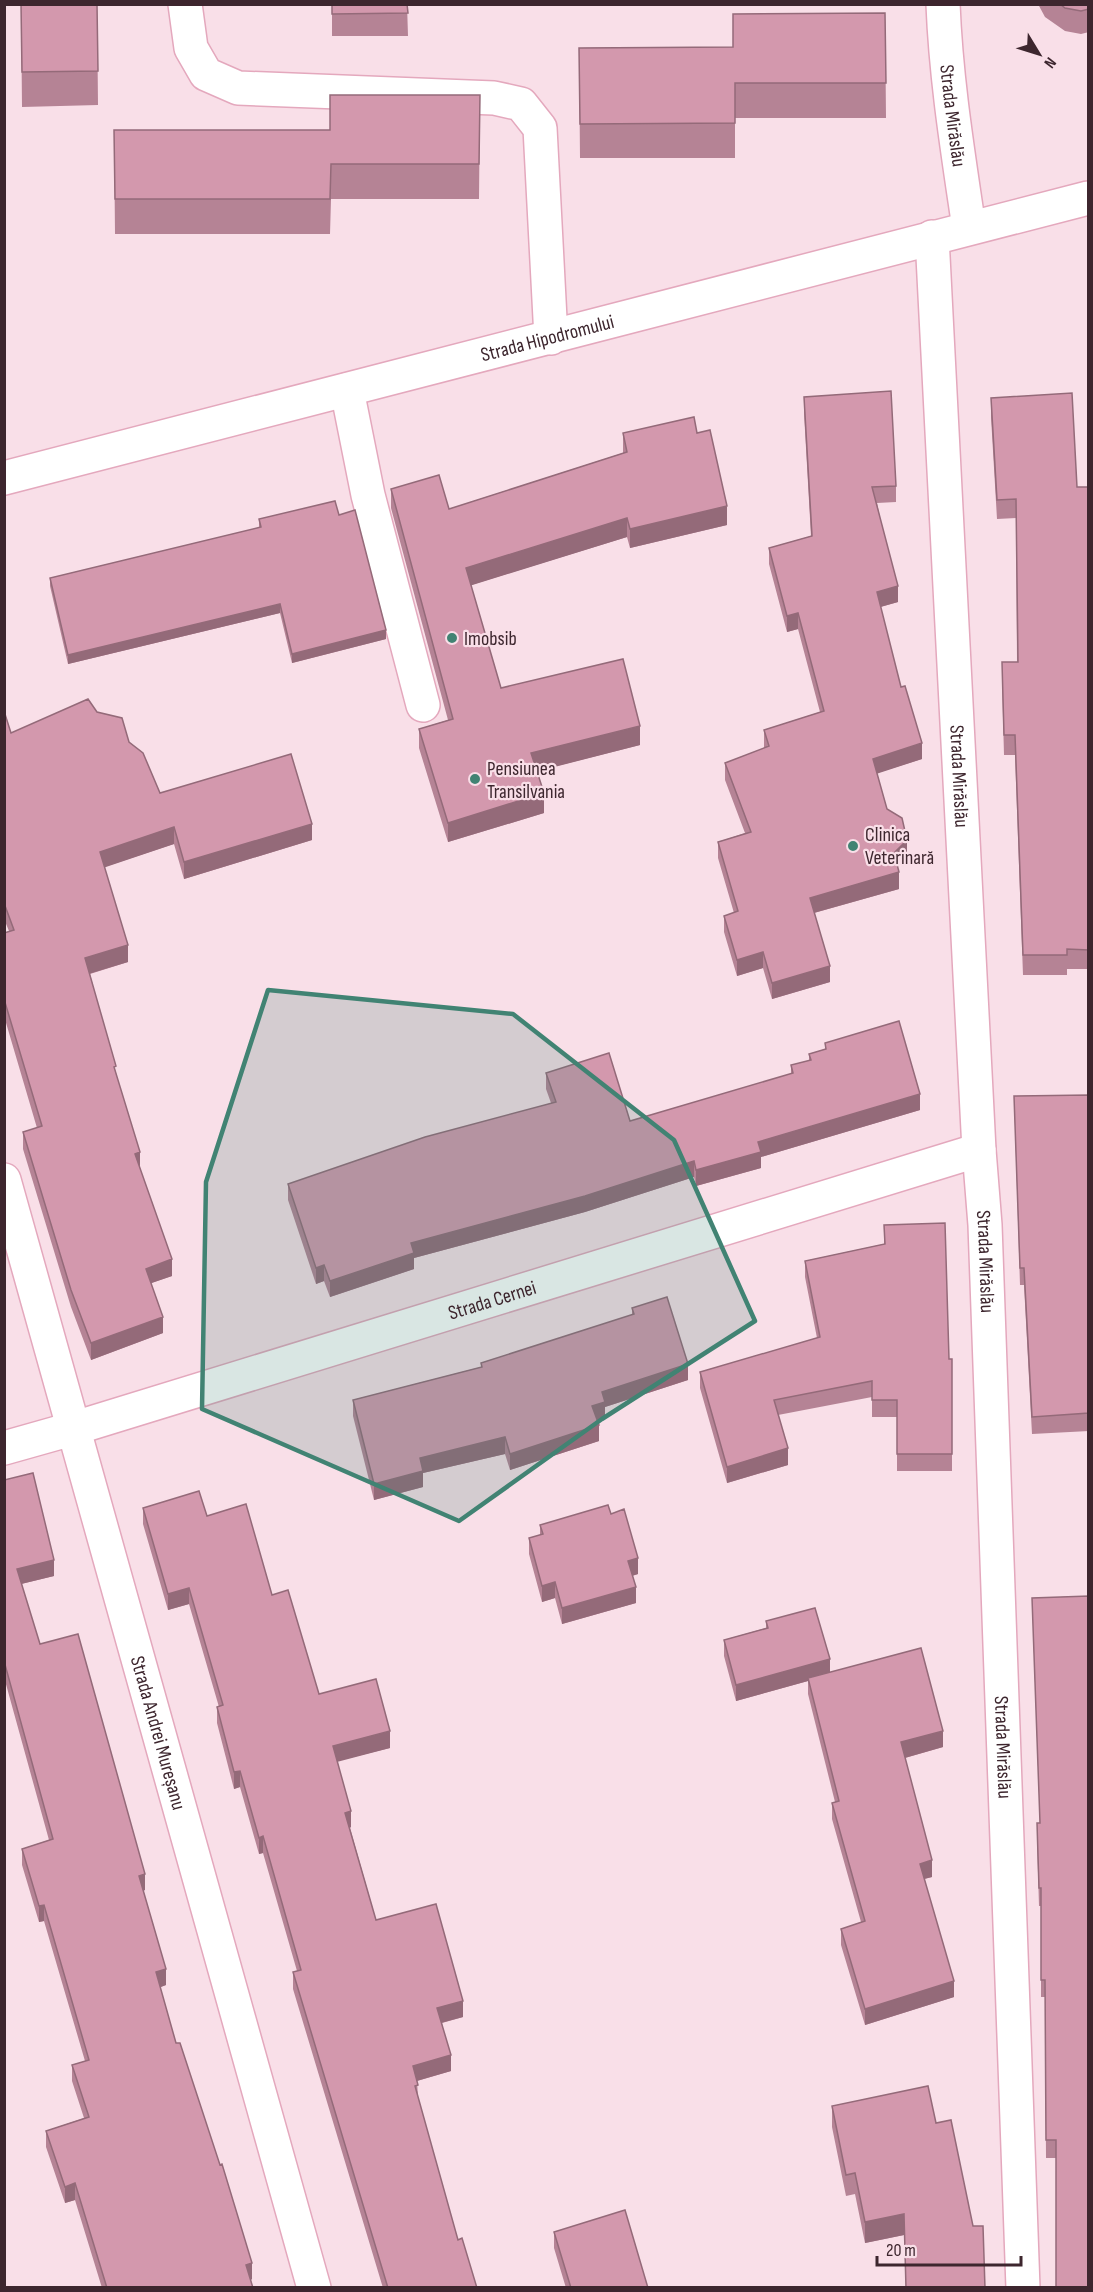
<svg xmlns="http://www.w3.org/2000/svg" width="1093" height="2292" font-family="'Sofia Sans Condensed',sans-serif">
<style>
.lines{fill:none;stroke-linecap:round;stroke-linejoin:round}
.minor-casing{stroke:#e4a8bd;stroke-width:36}
.minor{stroke:#fff;stroke-width:33}
.wall{fill:#b58395}
.shaded-wall{fill:#946a79}
.building{fill:#d398ad;stroke:#946a79;stroke-width:1.5}
.marked{fill:#418373;fill-opacity:0.2;stroke:#418373;stroke-width:4.5;stroke-linejoin:round}
.poi-dot{fill:#418373;stroke:#f9dfe8;stroke-width:2}
.labels{text-anchor:middle;stroke-width:4.5;stroke-linejoin:round;paint-order:stroke}
.street-label{font-size:20px;fill:#3d262e;stroke:#f9dfe8}
.poi-label{font-size:20px;fill:#3d262e;stroke:#f9dfe8;text-anchor:start}
</style>
<rect width="100%" height="100%" fill="#f9dfe8"/>
<g class="lines">
<!-- minor casing -->
<g class="minor-casing">
<g id="minor">
<path d="M185,4L191,48L206,74L238,88L494,98L521,104L540,128L551,338"/>
<path id="s1" d="M943,4C946,80 958,153 969,228"/>
<path id="s2" d="M932,237L979,1150L985,1225L1023,2288"/>
<path d="M347,390L368,495L423,705"/>
<path id="s3" d="M4,478L1088,198"/>
<path id="s4" d="M4,1180L314,2288"/>
<path id="s5" d="M4,1448L75,1428L979,1150"/>
</g>
</g>
<!-- minor -->
<use href="#minor" class="minor"/>
</g>
<!-- wall -->
<path class="wall" d="M21,4H97L98,105L22,107Z
M332,4H407L408,36H332Z
M1038,4H1089V32L1081,34L1065,31L1045,17Z
M885,13L886,118H735V158H580L579,48L733,47Z
M480,95L479,199H331L330,234H115L114,130H330Z
M804,397L896,486V502L877,503L898,602L880,607L901,687L922,759L877,773L887,809L907,856L897,866L899,889L814,913L830,982L772,999L763,968L737,976L724,932V916L734,913L718,858V842L745,833L725,780V763L764,748V730L820,712L798,629L787,632L769,564V548L811,536L804,413Z
M991,398L1077,487H1089V969H1067V975H1023L1015,755H1004L1002,681L1017,662L1016,518L997,519L991,417Z
M623,433H697L727,525L630,548L627,537L471,585L501,688L640,745L537,771L544,813L448,842L419,748V729L448,720L391,508V489L449,509L623,453Z
M339,515L386,639L292,663L280,613L68,664L50,586V578L259,528V519Z
M4,711L11,733L97,712L129,742L160,793L312,840L184,879L174,844L104,867L128,962L90,974L116,1073L140,1169L172,1276L151,1283L163,1333L91,1360L71,1307L23,1149V1132L37,1128L4,1016V933L9,931L4,919Z
M825,1043L920,1110L761,1157V1168L696,1186L694,1177L585,1212L414,1258V1269L330,1297L324,1281L316,1284L288,1200V1184L551,1103L546,1089V1073L630,1121L791,1074V1065L809,1061V1054L825,1049Z
M1089,1095V1431L1032,1434L1024,1285H1020L1014,1096Z
M884,1225L949,1359H952V1471H897V1417H872V1397L778,1415L788,1465L727,1483L700,1388V1372L817,1338L805,1277V1261L884,1244Z
M632,1308L688,1380L605,1407V1419L597,1421L599,1441L510,1470L505,1454L423,1473V1487L374,1500L353,1416V1400L481,1367V1363L632,1315Z
M4,1480L54,1576L21,1584L40,1644L145,1890L143,1891L166,1985L160,1987L176,2043L252,2279L251,2280L253,2288H102L75,2200L65,2203L46,2147V2131L84,2118L72,2081V2065L85,2061L44,1921L39,1922L22,1865V1849L49,1840L4,1677Z
M143,1508L207,1516L272,1595L319,1694L390,1748L337,1761L351,1827L350,1828L376,1920L463,2017L442,2023L451,2071L417,2081L418,2097L458,2240L477,2288H383L293,1989V1972L297,1971L263,1853L259,1854L240,1787L234,1789L217,1723V1707H219L189,1604L168,1610L143,1524Z
M611,1514L638,1574L632,1576L636,1603L562,1624L555,1598L542,1602L529,1554V1538L540,1535V1525Z
M1089,1596L1056,2158H1046L1045,1997H1041V1906H1039L1037,1840V1823H1040L1032,1598Z
M766,1621L830,1672L943,1747L905,1758L932,1877L924,1879L954,1997L865,2025L841,1945V1929L861,1922L832,1819V1803L835,1802L808,1694V1681L736,1701L724,1656V1640L766,1628Z
M832,2106L936,2123L985,2288H906L904,2235L865,2243L855,2194L846,2196L832,2127Z
M554,2232L648,2288H566L554,2248Z"/>
<!-- shaded-wall -->
<path class="shaded-wall" d="M727,506V525L630,548V529Z
M627,518V537L466,587V568Z
M898,586V602L877,608V592Z
M280,604V613L68,664V655Z
M798,613V629L787,632V616Z
M386,630V639L292,663V654Z
M640,726V745L531,773V753Z
M922,743V759L873,775V759Z
M544,793V813L448,842V823Z
M312,824V840L184,879V862Z
M174,827V844L100,869V852Z
M907,840V856L894,869V853Z
M899,872V889L810,914V898Z
M128,945V962L85,975V958Z
M763,952V968L737,976V960Z
M830,966V982L772,999V983Z
M920,1094V1110L761,1157V1168L696,1186V1170L758,1142Z
M140,1152V1169L135,1170V1154Z
M694,1161V1177L585,1212L414,1258V1269L330,1297V1281L411,1243Z
M172,1259V1276L146,1285V1269Z
M324,1265V1281L316,1284V1268Z
M163,1317V1333L91,1360V1343Z
M688,1364V1380L605,1407V1419L592,1422V1406L602,1392Z
M599,1425V1441L510,1470V1454Z
M505,1437V1454L423,1473V1487L374,1500V1484L420,1458Z
M788,1448V1465L727,1483V1467Z
M638,1558V1574L628,1577V1561Z
M54,1560V1576L17,1585V1569Z
M555,1582V1598L542,1602V1586Z
M636,1587V1603L562,1624V1608Z
M189,1588V1604L168,1610V1594Z
M830,1659V1675L808,1678V1681L736,1701V1685Z
M390,1731V1748L333,1763V1746Z
M943,1731V1747L901,1759V1742Z
M240,1771V1787L234,1789V1772Z
M351,1811V1827L345,1829V1813Z
M263,1836V1853L259,1854V1838Z
M932,1860V1877L920,1880V1864Z
M145,1874V1890L139,1892V1876Z
M44,1905V1921L39,1922V1906Z
M166,1969V1985L156,1989V1972Z
M954,1981V1997L865,2025V2009Z
M463,2001V2017L437,2024V2008Z
M451,2055V2071L413,2082V2066Z
M75,2183V2200L65,2203V2187Z
M904,2214V2235L865,2243V2222Z
M252,2263V2279L246,2281V2265Z"/>
<!-- building -->
<path class="building" d="M21,4H97L98,71L22,72Z
M332,4H407L408,13L332,14Z
M1060,4H1089V9L1081,11L1065,8Z
M885,13L886,83H735V123L580,124L579,48L733,47V14Z
M330,95H480L479,164H331L330,199H115L114,130H330Z
M891,391L896,486L872,487L898,586L877,592L901,687L905,686L922,743L873,759L887,809L902,818L907,840L894,853L899,872L810,898L830,966L772,983L763,952L737,960L724,916L738,911L718,842L751,832L725,763L769,746L764,730L824,711L798,613L787,616L769,548L812,536L804,397Z
M1072,393L1077,487H1089V950L1067,949V955H1023L1015,735H1004L1002,662H1018L1016,499L997,500L991,398Z
M694,417L697,433L710,430L727,506L630,529L627,518L466,568L501,688L623,659L640,726L531,753L544,793L448,823L419,729L453,719L391,489L439,475L449,509L627,452L623,433Z
M335,501L339,515L355,510L386,630L292,654L280,604L68,655L50,578L261,527L259,519Z
M88,699L97,712L122,718L129,742L143,753L160,793L291,754L312,824L184,862L174,827L100,852L128,945L85,958L116,1066L114,1067L140,1152L135,1154L172,1259L146,1269L163,1317L91,1343L71,1290L23,1132L42,1126L4,999V933L14,930L4,903V711L11,733Z
M899,1021L920,1094L758,1142L761,1152L696,1170L694,1161L585,1196L411,1243L414,1253L330,1281L324,1265L316,1268L288,1184L425,1137L556,1102L546,1073L609,1053L630,1121L793,1073L791,1065L811,1060L809,1054L826,1049L825,1043Z
M1089,1095V1413L1032,1417L1024,1268H1020L1014,1096Z
M945,1223L949,1359H952V1454H897V1400H872V1381L774,1400L788,1448L727,1467L700,1372L820,1337L805,1261L885,1244L884,1225Z
M667,1297L688,1364L602,1392L605,1402L592,1406L599,1425L510,1454L505,1437L420,1458L423,1471L374,1484L353,1400L482,1367L481,1363L634,1314L632,1308Z
M33,1473L54,1560L17,1569L40,1644L78,1634L145,1874L139,1876L166,1969L156,1972L176,2043H180L220,2165L222,2164L252,2263L246,2265L253,2288H107L75,2183L65,2187L46,2131L89,2117L72,2065L89,2060L44,1905L39,1906L22,1849L53,1839L4,1661V1480Z
M199,1491L207,1516L246,1504L272,1595L288,1590L319,1694L376,1679L390,1731L333,1746L351,1811L345,1813L376,1920L436,1904L463,2001L437,2008L451,2055L413,2066L418,2085L415,2086L458,2240L462,2238L477,2288H388L293,1972L301,1970L263,1836L259,1838L240,1771L234,1772L217,1707L223,1705L189,1588L168,1594L143,1508Z
M608,1505L611,1514L624,1509L638,1558L628,1561L636,1587L562,1608L555,1582L542,1586L529,1538L543,1534L540,1525Z
M1089,1596V2288H1056V2140H1046L1045,1980H1041V1888H1039L1037,1823H1040L1032,1598Z
M815,1608L830,1659L736,1685L724,1640L768,1628L766,1621Z
M921,1648L943,1731L901,1742L932,1860L920,1864L954,1981L865,2009L841,1929L865,1921L832,1803L839,1801L808,1678Z
M928,2086L936,2123L951,2120L973,2226H983L985,2288H906L904,2214L865,2222L855,2173L846,2175L832,2106Z
M625,2210L648,2288H571L554,2232Z"/>
<!-- marked area -->
<path class="marked" d="M268,990L513,1014L674,1140L755,1321L602,1419L459,1521L202,1409L206,1182Z"/>
<!-- markers -->
<g class="poi-dot">
<circle cx="452" cy="638" r="6"/>
<circle cx="475" cy="779" r="6"/>
<circle cx="853" cy="846" r="6"/>
</g>
<g class="labels">
<!-- street labels -->
<g class="street-label">
<text dy="7" stroke="none"><textPath href="#s1" startOffset="112">Strada Mirăslău</textPath></text>
<text dy="7" stroke="none"><textPath href="#s3" startOffset="561">Strada Hipodromului</textPath></text>
<text dy="7" stroke="none"><textPath href="#s2" startOffset="540">Strada Mirăslău</textPath></text>
<text dy="7" stroke="none"><textPath href="#s2" startOffset="1026">Strada Mirăslău</textPath></text>
<text dy="7" stroke="none"><textPath href="#s5" startOffset="510">Strada Cernei</textPath></text>
<text dy="7" stroke="none"><textPath href="#s4" startOffset="574">Strada Andrei Mureșanu</textPath></text>
<text dy="7" stroke="none"><textPath href="#s2" startOffset="1512">Strada Mirăslău</textPath></text>
</g>
<!-- poi labels -->
<g class="poi-label">
<text x="464" y="645">Imobsib</text>
<text x="487" y="775">Pensiunea<tspan x="487" dy="23">Transilvania</tspan></text>
<text x="865" y="841">Clinica<tspan x="865" dy="23">Veterinară</tspan></text>
</g>
</g>
<!-- border -->
<rect width="1093" height="2292" fill="none" stroke="#3d262e" stroke-width="12"/>
<!-- north arrow -->
<g transform="translate(1039 54) rotate(128)" stroke="#f9dfe8" stroke-width="4.5" paint-order="stroke">
<path d="M0-4.5L10 22L0 15L-10 22Z" fill="#3d262e"/>
<text y="-9" font-size="16" font-weight="bold" text-anchor="middle" fill="#3d262e">N</text>
</g>
<!-- scale -->
<path d="M877 2256v9h144v-9" fill="none" stroke="#3d262e" stroke-width="3"/>
<text x="886" y="2256" font-size="18" fill="#3d262e" stroke="#f9dfe8" stroke-width="4.5" paint-order="stroke">20 m</text>
</svg>
